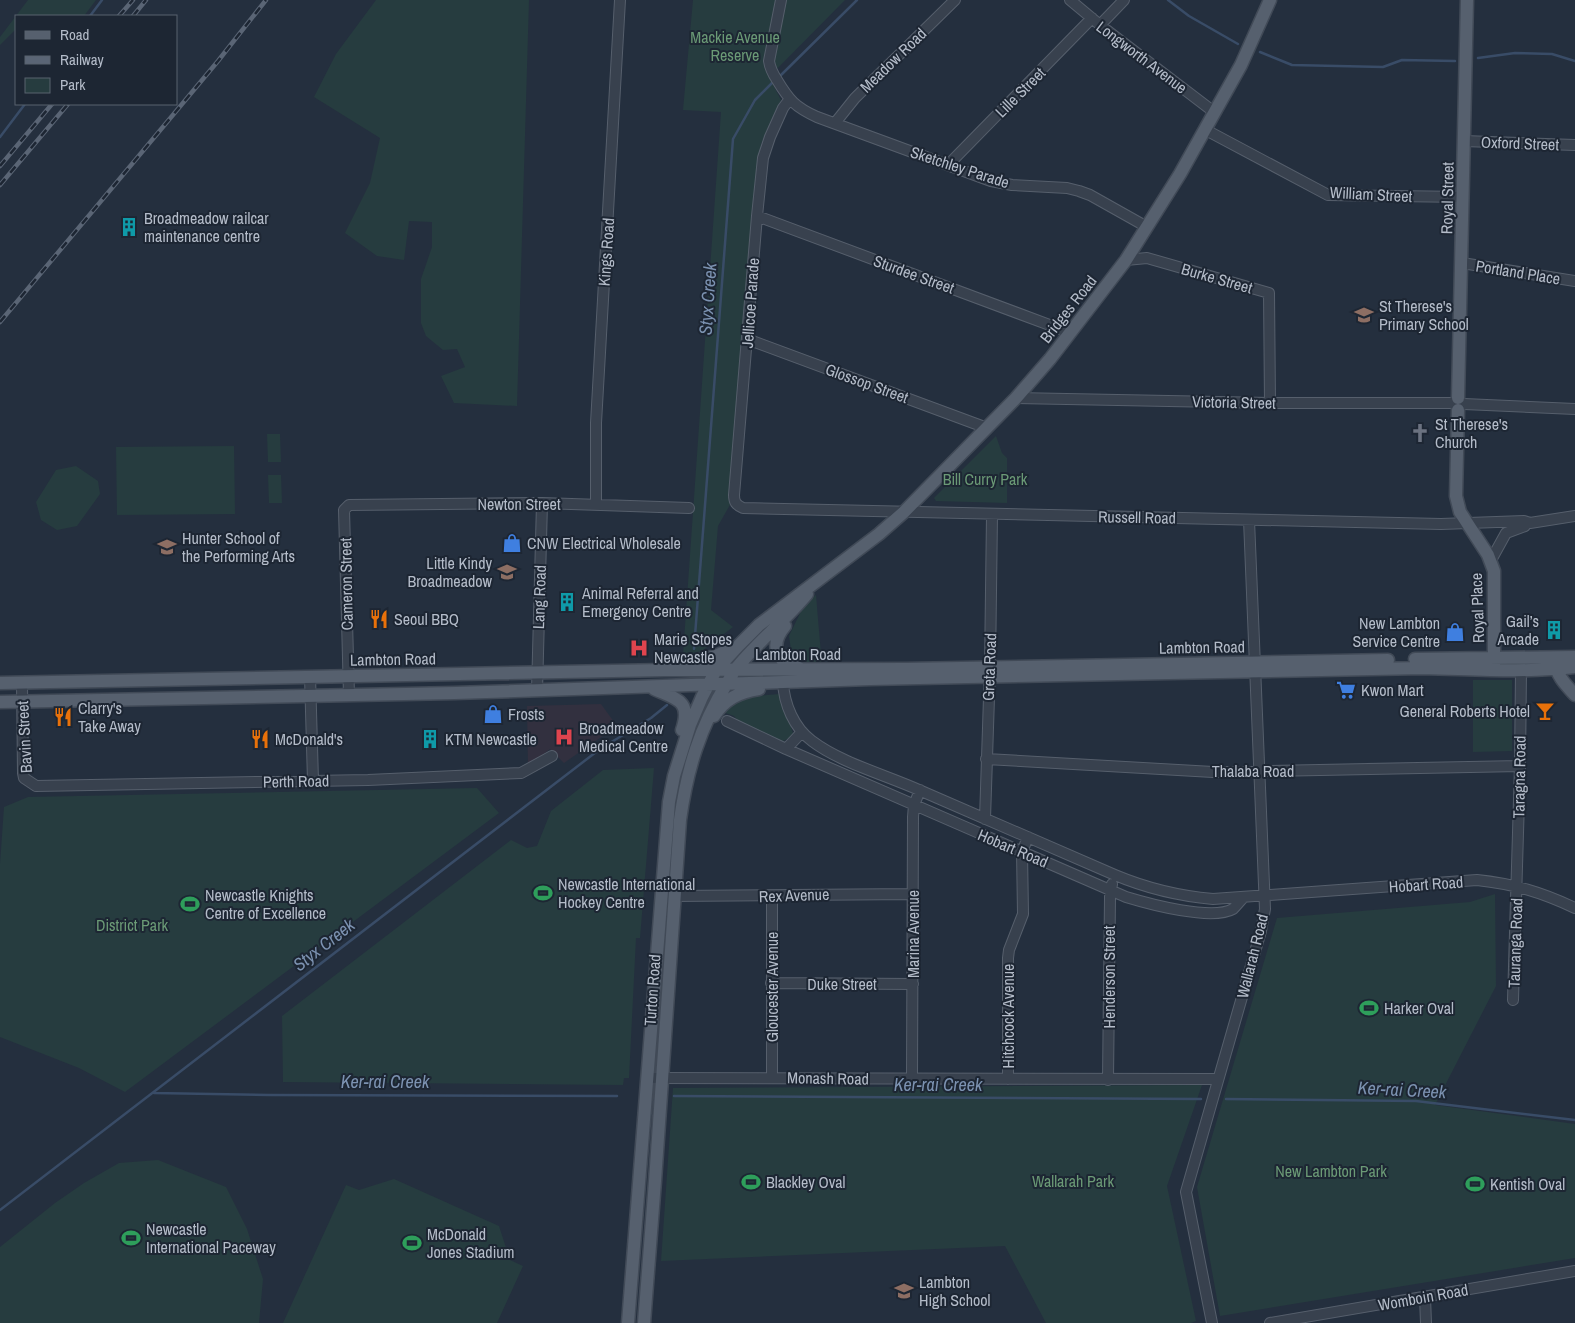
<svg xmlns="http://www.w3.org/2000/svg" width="1575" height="1323" font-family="'Archivo Narrow',sans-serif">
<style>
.medical{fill:#32303f}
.green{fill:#263c3f}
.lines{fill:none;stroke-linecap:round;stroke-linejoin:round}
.stream{stroke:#394c67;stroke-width:2.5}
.minor-casing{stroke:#565f6c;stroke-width:12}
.major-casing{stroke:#414a57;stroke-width:15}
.minor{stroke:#38414e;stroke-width:10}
.major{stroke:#56606e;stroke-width:12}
.rail-casing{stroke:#5a6575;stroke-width:4.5}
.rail{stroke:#1d2633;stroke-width:2.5;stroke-dasharray:8;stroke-linecap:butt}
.labels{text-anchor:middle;stroke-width:4;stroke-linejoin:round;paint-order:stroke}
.park-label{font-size:16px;fill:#6b9a76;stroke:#1d2633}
.street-label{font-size:16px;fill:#b4bcc9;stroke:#1d2633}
.poi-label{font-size:16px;fill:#b4bcc9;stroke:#1d2633;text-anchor:start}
.water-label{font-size:18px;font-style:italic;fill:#7c92b1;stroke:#1d2633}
</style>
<rect width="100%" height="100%" fill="#242f3e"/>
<!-- medical -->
<path class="medical" d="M601,704L617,726L564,763L550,749L528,767L527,706Z"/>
<!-- green -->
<path class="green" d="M28,0H96L84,16H16V29L0,45V37Z
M376,0H529L517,406L454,403L441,376L465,367L457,349L443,350L426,336L421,323V279L432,247V222L409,221L404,260L377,256L345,233L370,183L380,138L314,97L336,54Z
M693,0H845L769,77L781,100L761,144L731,503L718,526L711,610L733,627L702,651L683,655L721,112L683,110Z
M267,434H280L281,462H268Z
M996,436L1002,453L1007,458V503L936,501L934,498Z
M234,446L235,514L117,515L116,447Z
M76,466L98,481L100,494L77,526L57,530L41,520L36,502L56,470Z
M268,475H281L282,503H269Z
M816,595L822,666L810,667L792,657L789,636L805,603Z
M1473,680H1512V751L1473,752Z
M779,694L793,733L789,738L781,742L739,722L734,716L723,712L743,697Z
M654,768L640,938H636L629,1078H624L623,1085L283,1082L282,1016L511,840L527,848L537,846L551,811L603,770Z
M477,788L499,813L125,1092L79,1068L0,1037V864L4,807L28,797Z
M1495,894L1496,986L1435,1105L1575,1124V1258L1220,1316L1197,1187L1277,918L1470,902Z
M1202,1085L1167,1186L1196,1321L1191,1323H1046L1005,1246L661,1261L673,1088Z
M158,1160L226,1187L247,1229L263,1279L259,1323H0V1247L55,1203L84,1183L119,1163Z
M394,1179L499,1226L510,1260L523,1266L497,1323H283L346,1185L359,1190Z"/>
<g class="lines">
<!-- stream -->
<path class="stream" d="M1168,0L1189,16L1238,44
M90,16L102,0
M1260,52L1292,65L1383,67L1402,60L1455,61
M1478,58L1515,53L1552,54L1575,61
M778,78L857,0
M0,137L25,104
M694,649L733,139L755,100L774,81
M154,1093L269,1095L617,1096
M674,1096L1201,1099
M1226,1099L1416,1101L1575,1120
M0,1210L600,749L651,718L667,705"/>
<!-- minor casing -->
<g class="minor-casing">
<path id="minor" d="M781,0L769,61C770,68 773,74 777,80C789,100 795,107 817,117L991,181L1012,185L1067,188L1079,191L1090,195L1147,227
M1070,0L1100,25L1214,112
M1100,25L1124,0
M789,100L783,108L770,137L763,158L757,216L734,495C734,502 736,505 743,508L1441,524L1524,521L1530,523L1575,516
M835,123L855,98L955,0
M1204,129L1328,195L1463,197
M1464,141L1575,145
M948,165L1092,18
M757,216L1071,333
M1126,260L1147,258L1269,293L1270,403
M1462,263L1575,281
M747,339L987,428
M1016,398L1270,403H1452
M1464,404L1575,409
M596,504V423L620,0
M1490,562L1506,533L1525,526
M310,676L313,781
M22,682L23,773L24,778L36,786L368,780L521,773L552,756
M783,682C784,704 794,728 812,741C841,763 886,775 919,790C985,818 1050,847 1115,875C1146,888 1179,896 1213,899L1477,880C1514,884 1541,892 1575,908
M537,691L542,503
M349,695L344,510L349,505L542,503L689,508
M727,721L786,749L1126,897C1149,904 1212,921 1233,909C1236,906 1240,901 1243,898
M786,749L802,732
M986,759L1213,772L1520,766
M985,819L990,667L992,515
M674,896L913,894
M771,983L913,984
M1513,1000L1520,766L1521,670
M648,1078L1218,1079
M772,1078V896
M912,1079L913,817L914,805L920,790
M1008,1079V958L1009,950L1023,914L1022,852L1028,837
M1108,1080L1110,897L1112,884
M1425,1297L1426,1323
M1212,1323L1186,1192L1261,931L1265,909L1249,520
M1270,1323L1575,1271"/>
</g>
<!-- major casing -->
<g class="major-casing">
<path id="major" d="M1458,398L1467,0
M1458,410L1456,496L1460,512L1488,555L1494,571V665
M785,626C769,645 776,662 799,668
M1415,659L1575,657
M1555,662C1556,675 1566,685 1575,695
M679,664L716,656L731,649
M0,683L665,670L906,669L1388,660
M654,689C676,699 692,700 682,730
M0,702L455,693L870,679L1423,668C1474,669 1524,673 1575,667
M714,716C725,699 739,692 759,689
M628,1323L669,802L674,776L690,725L702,697L716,670L739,645L759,625L879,534L904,512L1016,398L1050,359L1126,260L1180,174L1241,65L1270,0
M644,1323L655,1181L680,820C687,769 700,727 727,683C730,679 732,674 735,670C756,643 785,621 807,594"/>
</g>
<!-- minor -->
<use href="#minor" class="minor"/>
<!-- major -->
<use href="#major" class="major"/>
<!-- rail casing -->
<g class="rail-casing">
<path id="rail" d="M119,16L133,0
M133,16L146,0
M0,166L52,104
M0,185L68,104
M0,322L218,61L266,0"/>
</g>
<!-- rail -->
<use href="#rail" class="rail"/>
</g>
<!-- icons -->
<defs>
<g id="building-bare" transform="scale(1.5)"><path d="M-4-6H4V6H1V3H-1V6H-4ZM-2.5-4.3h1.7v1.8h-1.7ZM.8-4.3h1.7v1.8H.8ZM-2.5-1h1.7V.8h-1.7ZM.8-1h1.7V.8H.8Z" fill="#0f9aa8" stroke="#1d2633" stroke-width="2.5" paint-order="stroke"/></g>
<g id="school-bare" transform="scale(1.5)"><path d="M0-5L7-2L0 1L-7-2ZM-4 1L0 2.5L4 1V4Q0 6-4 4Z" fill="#8d6e63" stroke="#1d2633" stroke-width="2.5" paint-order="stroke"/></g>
<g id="church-bare" transform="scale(1.5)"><path d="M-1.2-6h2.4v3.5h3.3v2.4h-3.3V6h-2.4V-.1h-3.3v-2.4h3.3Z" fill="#6b7280" stroke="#1d2633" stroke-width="2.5" paint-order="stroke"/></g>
<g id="shop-bare" transform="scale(1.5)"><path d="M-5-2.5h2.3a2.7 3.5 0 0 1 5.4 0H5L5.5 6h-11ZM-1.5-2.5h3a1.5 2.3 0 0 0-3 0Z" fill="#3f7fe0" stroke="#1d2633" stroke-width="2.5" paint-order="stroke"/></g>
<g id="restaurant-bare" transform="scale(1.5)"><path d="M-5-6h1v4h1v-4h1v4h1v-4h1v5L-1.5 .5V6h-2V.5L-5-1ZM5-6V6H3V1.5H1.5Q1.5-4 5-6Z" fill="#e8710a" stroke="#1d2633" stroke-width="2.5" paint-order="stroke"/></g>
<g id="hospital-bare" transform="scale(1.5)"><path d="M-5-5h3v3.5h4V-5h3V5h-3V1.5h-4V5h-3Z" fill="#e0444e" stroke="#1d2633" stroke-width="2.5" paint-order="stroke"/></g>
<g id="supermarket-bare" transform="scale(1.5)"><path d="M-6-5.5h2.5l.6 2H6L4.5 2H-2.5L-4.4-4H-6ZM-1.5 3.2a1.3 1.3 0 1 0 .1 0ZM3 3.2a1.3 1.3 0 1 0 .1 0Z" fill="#3f7fe0" stroke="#1d2633" stroke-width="2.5" paint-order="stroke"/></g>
<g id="bar-bare" transform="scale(1.5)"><path d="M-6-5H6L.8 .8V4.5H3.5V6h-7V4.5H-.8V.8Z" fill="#e8710a" stroke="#1d2633" stroke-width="2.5" paint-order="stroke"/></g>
<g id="stadium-bare" transform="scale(1.5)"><path d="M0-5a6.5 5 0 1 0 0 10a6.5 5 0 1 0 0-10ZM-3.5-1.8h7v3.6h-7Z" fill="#2e9e5b" stroke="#1d2633" stroke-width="2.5" paint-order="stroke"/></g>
</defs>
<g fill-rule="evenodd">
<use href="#building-bare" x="129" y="227"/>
<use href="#school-bare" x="1364" y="315"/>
<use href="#church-bare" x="1420" y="433"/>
<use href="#shop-bare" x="512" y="543"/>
<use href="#school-bare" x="167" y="547"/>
<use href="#school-bare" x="507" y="572"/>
<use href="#building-bare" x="567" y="602"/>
<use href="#restaurant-bare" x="379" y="619"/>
<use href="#building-bare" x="1554" y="630"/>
<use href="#shop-bare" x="1455" y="632"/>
<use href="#hospital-bare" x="639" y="648"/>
<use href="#supermarket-bare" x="1346" y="690"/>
<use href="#bar-bare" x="1545" y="711"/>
<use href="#shop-bare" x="493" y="714"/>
<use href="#restaurant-bare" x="63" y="717"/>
<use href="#hospital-bare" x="564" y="737"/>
<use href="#restaurant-bare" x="260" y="739"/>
<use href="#building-bare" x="430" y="739"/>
<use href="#stadium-bare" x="543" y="893"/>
<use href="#stadium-bare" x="190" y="904"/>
<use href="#stadium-bare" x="1369" y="1008"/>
<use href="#stadium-bare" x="751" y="1182"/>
<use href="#stadium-bare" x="1475" y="1184"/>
<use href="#stadium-bare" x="131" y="1238"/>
<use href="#stadium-bare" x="412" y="1243"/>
<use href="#school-bare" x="904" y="1291"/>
</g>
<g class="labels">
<!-- park labels -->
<g class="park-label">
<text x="735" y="43">Mackie Avenue<tspan x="735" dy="18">Reserve</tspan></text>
<text x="985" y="485">Bill Curry Park</text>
<text x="132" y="931">District Park</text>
<text x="1331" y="1177">New Lambton Park</text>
<text x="1073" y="1187">Wallarah Park</text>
</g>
<!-- street labels -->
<g class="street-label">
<text transform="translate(1142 57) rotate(37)" y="6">Longworth Avenue</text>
<text transform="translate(893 60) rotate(-44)" y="6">Meadow Road</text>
<text transform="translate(1020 92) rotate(-45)" y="6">Lille Street</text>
<text transform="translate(1520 143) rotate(2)" y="6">Oxford Street</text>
<text transform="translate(960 167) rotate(18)" y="6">Sketchley Parade</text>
<text transform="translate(1371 194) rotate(3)" y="6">William Street</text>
<text transform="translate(1447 198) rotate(-89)" y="6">Royal Street</text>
<text transform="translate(606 252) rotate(-86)" y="6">Kings Road</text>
<text transform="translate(1518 272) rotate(9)" y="6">Portland Place</text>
<text transform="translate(914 274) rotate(20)" y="6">Sturdee Street</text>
<text transform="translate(1217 278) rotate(16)" y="6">Burke Street</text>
<text transform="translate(750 303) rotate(-86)" y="6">Jellicoe Parade</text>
<text transform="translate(1068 309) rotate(-52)" y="6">Bridges Road</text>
<text transform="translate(867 383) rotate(20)" y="6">Glossop Street</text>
<text transform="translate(1234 402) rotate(1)" y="6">Victoria Street</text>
<text x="519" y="510">Newton Street</text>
<text transform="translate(1137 517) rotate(1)" y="6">Russell Road</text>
<text transform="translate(346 584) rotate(-91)" y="6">Cameron Street</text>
<text transform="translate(539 597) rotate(-88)" y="6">Lang Road</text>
<text transform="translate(1477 608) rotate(-92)" y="6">Royal Place</text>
<text transform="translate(1202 647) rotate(-1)" y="6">Lambton Road</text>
<text x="798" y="660">Lambton Road</text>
<text transform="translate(393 659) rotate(-1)" y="6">Lambton Road</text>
<text transform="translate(989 667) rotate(-88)" y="6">Greta Road</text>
<text transform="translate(24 737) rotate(-93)" y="6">Bavin Street</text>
<text x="1253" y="777">Thalaba Road</text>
<text transform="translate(1519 777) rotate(-89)" y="6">Taragna Road</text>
<text transform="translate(296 781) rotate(-1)" y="6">Perth Road</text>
<text transform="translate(1013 848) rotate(23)" y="6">Hobart Road</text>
<text transform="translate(1426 884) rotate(-4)" y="6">Hobart Road</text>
<text transform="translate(794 895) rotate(-2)" y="6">Rex Avenue</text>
<text transform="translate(913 934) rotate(-90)" y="6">Marina Avenue</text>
<text transform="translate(1515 943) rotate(-88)" y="6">Tauranga Road</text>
<text transform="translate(1252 956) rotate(-76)" y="6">Wallarah Road</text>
<text transform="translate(1109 977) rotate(-90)" y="6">Henderson Street</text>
<text x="842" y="990">Duke Street</text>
<text transform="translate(772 987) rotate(-90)" y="6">Gloucester Avenue</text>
<text transform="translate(652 990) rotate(-86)" y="6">Turton Road</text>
<text transform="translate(1008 1016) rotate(-90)" y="6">Hitchcock Avenue</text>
<text transform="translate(828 1078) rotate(1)" y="6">Monash Road</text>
<text transform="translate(1423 1297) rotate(-10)" y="6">Womboin Road</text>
</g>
<!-- poi labels -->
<g class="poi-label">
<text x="144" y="224">Broadmeadow railcar<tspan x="144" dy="18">maintenance centre</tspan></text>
<text x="1379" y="312">St Therese's<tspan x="1379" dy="18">Primary School</tspan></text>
<text x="1435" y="430">St Therese's<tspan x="1435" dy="18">Church</tspan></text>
<text x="182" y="544">Hunter School of<tspan x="182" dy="18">the Performing Arts</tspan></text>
<text x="527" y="549">CNW Electrical Wholesale</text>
<text x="492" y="569" text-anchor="end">Little Kindy<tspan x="492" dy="18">Broadmeadow</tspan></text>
<text x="582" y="599">Animal Referral and<tspan x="582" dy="18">Emergency Centre</tspan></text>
<text x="394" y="625">Seoul BBQ</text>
<text x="1539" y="627" text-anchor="end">Gail’s<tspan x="1539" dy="18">Arcade</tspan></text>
<text x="1440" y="629" text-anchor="end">New Lambton<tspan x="1440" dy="18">Service Centre</tspan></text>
<text x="654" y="645">Marie Stopes<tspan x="654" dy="18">Newcastle</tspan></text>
<text x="1361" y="696">Kwon Mart</text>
<text x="78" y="714">Clarry's<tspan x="78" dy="18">Take Away</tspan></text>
<text x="1530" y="717" text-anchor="end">General Roberts Hotel</text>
<text x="508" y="720">Frosts</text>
<text x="579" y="734">Broadmeadow<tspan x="579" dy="18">Medical Centre</tspan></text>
<text x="275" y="745">McDonald's</text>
<text x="445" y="745">KTM Newcastle</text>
<text x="558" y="890">Newcastle International<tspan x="558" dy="18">Hockey Centre</tspan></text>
<text x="205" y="901">Newcastle Knights<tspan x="205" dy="18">Centre of Excellence</tspan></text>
<text x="1384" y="1014">Harker Oval</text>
<text x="766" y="1188">Blackley Oval</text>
<text x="1490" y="1190">Kentish Oval</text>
<text x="146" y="1235">Newcastle<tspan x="146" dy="18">International Paceway</tspan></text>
<text x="427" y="1240">McDonald<tspan x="427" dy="18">Jones Stadium</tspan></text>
<text x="919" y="1288">Lambton<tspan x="919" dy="18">High School</tspan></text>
</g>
<!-- water labels -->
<g class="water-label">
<text transform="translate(708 299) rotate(-86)" y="6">Styx Creek</text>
<text transform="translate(324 945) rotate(-38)" y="6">Styx Creek</text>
<text x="385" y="1088">Ker-rai Creek</text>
<text x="938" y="1091">Ker-rai Creek</text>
<text transform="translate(1402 1090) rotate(3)" y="6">Ker-rai Creek</text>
</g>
</g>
<!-- legend -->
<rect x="15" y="15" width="162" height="90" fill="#1d2633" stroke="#59626f"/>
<rect x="25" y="31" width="25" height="8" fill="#56606e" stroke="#59626f"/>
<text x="60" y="40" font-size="15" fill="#b4bcc9">Road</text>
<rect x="25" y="56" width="25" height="8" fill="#5a6575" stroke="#59626f"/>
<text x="60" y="65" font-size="15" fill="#b4bcc9">Railway</text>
<rect x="25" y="78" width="25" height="15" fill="#263c3f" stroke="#59626f"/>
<text x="60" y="90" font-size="15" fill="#b4bcc9">Park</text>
</svg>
